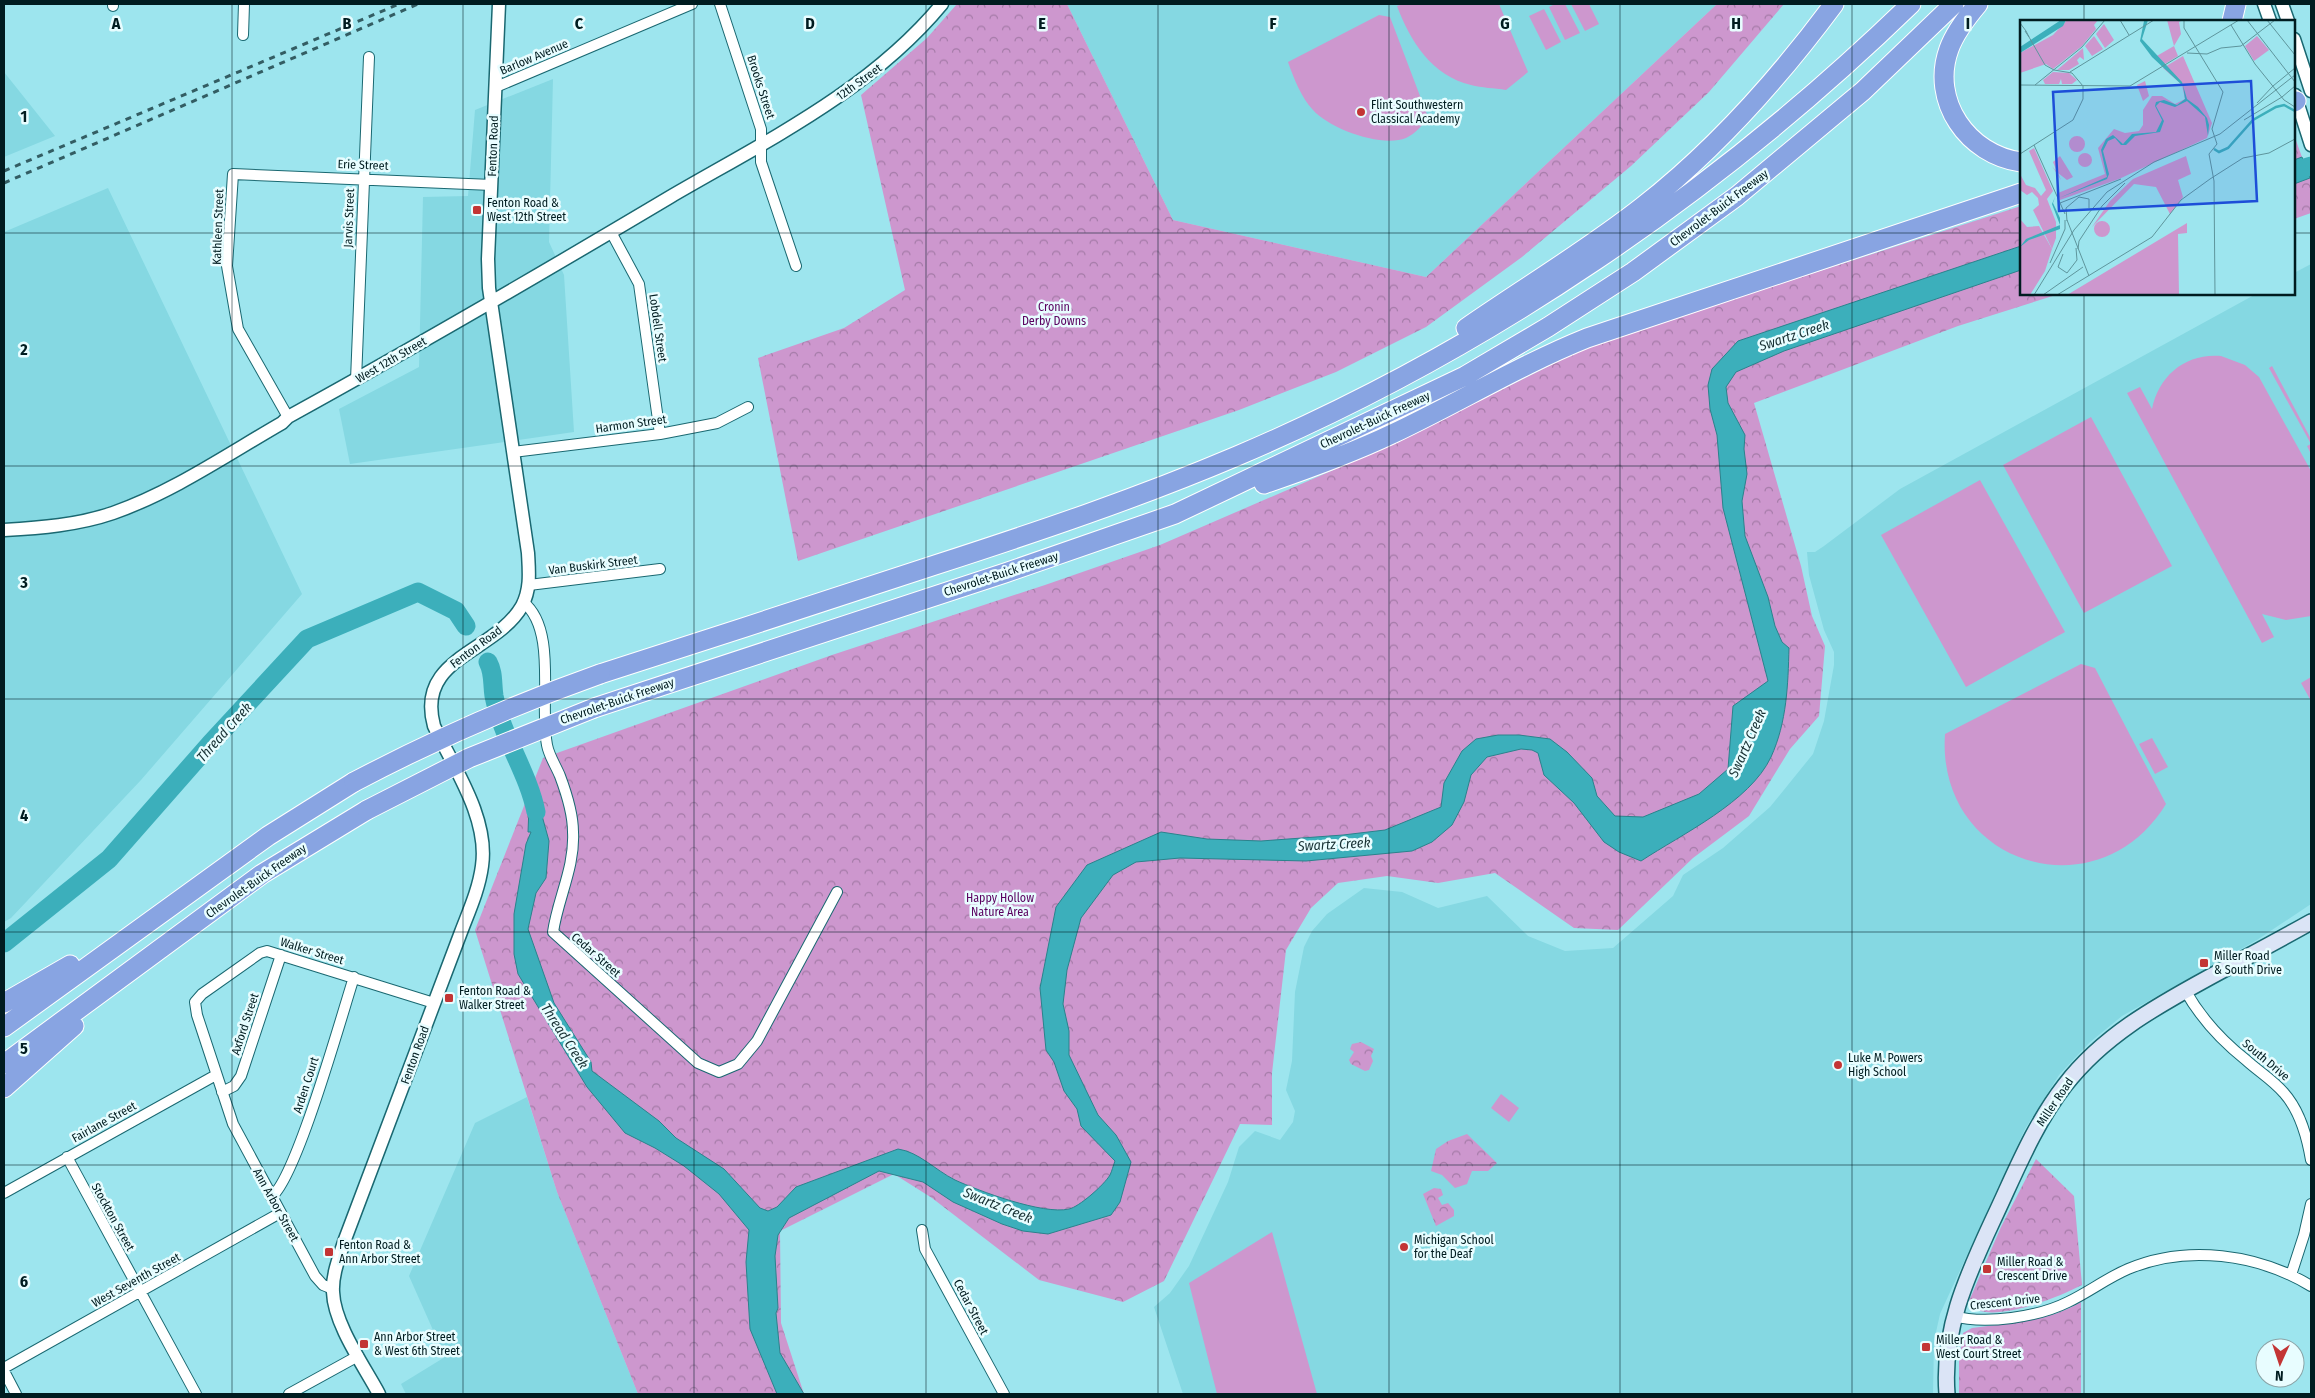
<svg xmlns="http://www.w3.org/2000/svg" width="2315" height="1398" font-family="'Fira Sans Condensed',sans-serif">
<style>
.built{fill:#85d8e2}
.green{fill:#cd97ce}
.park{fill:url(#park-crowns)}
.water{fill:#3cafbb;stroke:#2a838c}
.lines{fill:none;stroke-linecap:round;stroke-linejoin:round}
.river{stroke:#3cafbb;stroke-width:19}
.minor-casing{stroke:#1a6871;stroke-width:12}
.tertiary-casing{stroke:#1a6871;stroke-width:15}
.secondary-casing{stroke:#1a6871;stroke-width:18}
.motorway-casing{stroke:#fff;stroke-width:21}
.minor{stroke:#fff;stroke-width:10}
.tertiary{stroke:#fff;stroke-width:12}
.secondary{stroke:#dbe4f6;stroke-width:15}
.motorway{stroke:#88a4e2;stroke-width:19}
.rail{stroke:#335d63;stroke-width:3;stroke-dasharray:6 6;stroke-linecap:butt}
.motorway-bridge-casing{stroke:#fff;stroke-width:21;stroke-linecap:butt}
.motorway-bridge{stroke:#88a4e2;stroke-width:19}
.grid{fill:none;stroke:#001c20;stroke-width:1;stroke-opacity:0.55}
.poi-dot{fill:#c33535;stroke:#e8fdff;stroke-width:2}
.labels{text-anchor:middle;stroke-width:5;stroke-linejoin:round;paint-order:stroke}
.street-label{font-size:12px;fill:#001c20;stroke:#e8fdff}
.poi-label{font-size:12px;fill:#001c20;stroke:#e8fdff;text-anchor:start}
.park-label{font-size:12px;fill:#5a005f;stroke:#e8fdff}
.water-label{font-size:14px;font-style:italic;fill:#183134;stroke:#e8fdff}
.inset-river{fill:none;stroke:#3cafbb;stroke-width:2.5}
.inset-road{fill:none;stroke:#5e959c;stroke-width:1}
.view{fill:#1d4ed8;fill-opacity:0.15;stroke:#1d4ed8;stroke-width:2.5}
.inset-edge{fill:none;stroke:#001c20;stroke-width:2.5}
.grid-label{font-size:16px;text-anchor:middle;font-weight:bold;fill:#001c20;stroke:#e8fdff;stroke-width:5;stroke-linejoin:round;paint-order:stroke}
</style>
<defs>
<pattern id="park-crowns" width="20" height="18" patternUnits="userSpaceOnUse" patternTransform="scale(1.25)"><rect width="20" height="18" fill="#cd97ce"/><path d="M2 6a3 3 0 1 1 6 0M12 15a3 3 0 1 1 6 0" fill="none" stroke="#a47aa7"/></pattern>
</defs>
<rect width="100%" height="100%" fill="#9de5ee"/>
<!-- built -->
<path class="built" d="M1067,4H1717L1426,277L1173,220Z
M4,72L55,136L4,157Z
M553,79L549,242L564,275L574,432L350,464L339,409L419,367L423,197L468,196L475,110Z
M108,188L302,594L141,780L11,918L4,922V232Z
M2311,264V904L2257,940L2122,1016L2089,1043L2059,1075L2025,1129L1940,1314L1934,1341L1933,1394H1183L1154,1307L1170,1293L1189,1266L1228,1182L1239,1147L1255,1131L1280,1140L1293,1122L1295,1111L1286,1090L1292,1061L1295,992L1304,947L1312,931L1327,914L1364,888L1402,892L1438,908L1487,896L1528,936L1565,951L1613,948L1673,896L1683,875L1723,848L1770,807L1813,754L1824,721L1834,665V652L1824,630L1809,575L1807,552H1815L1824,546L1900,489L2256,294H2294V273Z
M527,1097L557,1192L638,1394H406L401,1384L445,1357L409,1276L475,1123Z"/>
<!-- green -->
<path class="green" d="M1403,4H1499L1528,72L1506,90C1494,88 1482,88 1471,85C1432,76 1410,41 1397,6Z
M1555,4H1565L1580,33L1565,40L1549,7Z
M1571,4H1589L1599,24L1585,31Z
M1544,9L1561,42L1546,50L1529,16Z
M1379,15L1390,17L1428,117C1422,126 1416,133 1406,138C1382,148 1330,129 1313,110C1301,97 1294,79 1288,62Z
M2221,356L2245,365L2259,377L2311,471V616L2286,620L2262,614L2274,637L2262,643L2127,393L2140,387L2152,409C2159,375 2186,353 2221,356Z
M2272,366L2311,439V454L2307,446L2311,444L2269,368Z
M2091,417L2172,566L2084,613L2003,465Z
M1980,480L2065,632L1966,687L1881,535Z
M2081,664L2095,668L2166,804C2098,915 1936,865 1945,734Z
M2311,677V701L2301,683Z
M2152,738L2168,767L2155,774L2139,744Z
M1501,1094L1519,1108L1509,1122L1491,1108Z
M1272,1232L1317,1394H1217L1189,1283Z"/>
<!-- park -->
<path class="park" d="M957,4H1067L1173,220L1426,277L1717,4H1784L1709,92L1631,166L1522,257L1426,327L1336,372L1239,410L798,561L758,358L844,328L905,290L861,95L927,38Z
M2294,135L2311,182V213L2294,219Z
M2021,206V294H2059L1958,326L1754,403L1801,566L1812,616L1825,646L1819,716L1790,749L1749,816L1693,858L1618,930L1574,928L1495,873L1438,883L1387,876L1338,883L1311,908L1286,950L1272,1073V1125L1240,1124L1164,1281L1123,1302L1039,1280L932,1198L894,1174L780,1231L781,1323L804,1394H638L557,1192L475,930L543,758L832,655L1045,585L1160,545L1391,445L1591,345Z
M1361,1042L1374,1049L1371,1056L1373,1061L1369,1070L1365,1071L1351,1064L1349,1060L1354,1052L1350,1049L1352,1044Z
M1467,1134L1497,1163L1488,1171H1472L1467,1184L1455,1188L1442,1175L1431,1171L1436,1149L1448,1141Z
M2036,1159L2074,1196L2082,1285C2059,1297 2006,1318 1980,1311C1977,1310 1973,1306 1970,1305L1969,1301L2001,1227Z
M1434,1188L1441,1189L1443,1195L1438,1198L1442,1205L1448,1203L1454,1210V1216L1436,1226L1423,1194Z
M2081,1302V1394H1959V1361L1963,1333L1972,1328C2011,1323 2047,1322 2081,1302Z"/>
<!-- water -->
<path class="water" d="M2302,157L2310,178L2294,184V160Z
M2021,246V270L1784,351L1736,372L1726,387L1728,403L1745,435L1744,449L1747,474L1742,501L1745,536L1768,597L1775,626L1782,642L1789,648C1788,684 1787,722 1771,757C1750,802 1682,834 1641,861L1619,852L1604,842L1574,803L1544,775L1538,753L1532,750L1521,749L1487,757L1471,775L1464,802L1452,825L1432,842L1412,851L1306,861L1180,858L1136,862L1113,875L1081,918L1067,970L1063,1004L1069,1031V1055L1098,1115L1116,1135L1131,1162L1120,1202L1111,1215L1048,1234L1023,1231L1002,1224L953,1202L923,1182L879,1171L789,1218L778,1235L775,1256L778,1308L776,1313L780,1353L804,1394H777L750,1329L746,1262L749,1230L719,1194L684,1166L655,1148L625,1133L587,1087L518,974L514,954V914L526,844L531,832H528L529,807L526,801L533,783L549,841L546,878L536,893L528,929L554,1003L591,1062L592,1071L659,1121L676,1138L724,1169L760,1208L768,1211L777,1207L796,1187L898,1149C919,1152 935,1170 955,1180C979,1191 1043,1215 1069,1209C1079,1207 1104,1185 1110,1175C1112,1171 1113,1166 1115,1161L1081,1126L1077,1109L1064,1091L1054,1062L1046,1050L1040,988L1056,907L1087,865L1161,832L1207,839L1261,841L1343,835L1385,830L1441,807L1444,783L1462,751L1476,739L1498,735H1519L1550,739L1567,752L1592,778L1597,796L1615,816L1643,817L1699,794L1728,769L1733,706L1768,681L1723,508L1717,435L1710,409L1708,385L1712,369L1738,341Z"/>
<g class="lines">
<!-- river -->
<path class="river" d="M2294,171L2311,166
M488,662C494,673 492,683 494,696C502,737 528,772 536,812
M4,943L109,859L210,744L307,639L418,592L456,611L466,626"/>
<!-- minor casing -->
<g class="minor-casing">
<path id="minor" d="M720,4L761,129V162L796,266
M113,6V4
M243,35L244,4
M496,87L692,4
M611,232L639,284L660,434
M356,380L369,57
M288,417L238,329L227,266L233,174L492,185
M513,452L660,434L717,423L748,407
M529,585L660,569
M523,602C558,629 539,706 547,745C549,756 556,766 560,776C566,792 573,815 573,832C575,867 558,898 553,932L698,1063L719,1072L738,1064L757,1041L837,892
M2185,990C2200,1017 2222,1041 2246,1060C2258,1071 2273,1080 2284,1093C2300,1111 2307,1136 2311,1160
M222,1092L234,1086L241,1076L281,955
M67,1157L196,1394
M4,1193L216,1075
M271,1197C296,1180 342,1014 354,977
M922,1230L925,1249L1004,1394
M2291,1275L2304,1235L2311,1204
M333,1289L323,1285L315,1276L233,1124L197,1015L195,1002L202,994L260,953L267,951L434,1003
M1953,1316C1986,1325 2038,1317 2068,1302C2089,1292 2107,1278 2128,1269C2187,1244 2258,1254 2311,1286
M4,1368L280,1213
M4,1371L16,1394
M289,1394L358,1356"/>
</g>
<!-- tertiary casing -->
<g class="tertiary-casing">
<path id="tertiary" d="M2264,4L2270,21
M2282,4L2288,21
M2294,39L2311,91
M2295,95L2311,145
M4,530C40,528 78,525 113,513C173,492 228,454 282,423L288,417C417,346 544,272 670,197C766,141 870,91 942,4
M379,1394C364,1366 334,1324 333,1292C332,1275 339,1258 344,1242L461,932C469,911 479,889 482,866C489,818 454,768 434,726C415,657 495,653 522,606C531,589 529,571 528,553L489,288L488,259L499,4"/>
</g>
<!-- secondary casing -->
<g class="secondary-casing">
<path id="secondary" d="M1947,1394C1942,1331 1966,1278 1992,1222C2014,1176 2033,1126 2065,1085C2103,1036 2155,1007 2208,978C2243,959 2277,941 2311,922"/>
</g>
<!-- motorway casing -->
<g class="motorway-casing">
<path id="motorway" d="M1978,4C1967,17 1955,32 1949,49C1930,101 1968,155 2021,162
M2232,21L2236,4
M2294,102L2296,101
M1466,328C1525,287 1586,251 1642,207C1715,150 1779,78 1834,4
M1264,484C1308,469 1350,454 1392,434C1458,403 1520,365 1587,338L2021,193
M600,674C712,638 823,602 935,565C1037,532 1138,498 1237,456C1487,350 1717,192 1911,4
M594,708L1005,573L1175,514L1465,376L1548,327L1633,272L1737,196L1863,91L1954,4
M4,1003L70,965
M4,1027L268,836L354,782
M4,1064L262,874L367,810
M4,1088L74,1026"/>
</g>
<!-- minor -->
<use href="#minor" class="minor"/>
<!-- tertiary -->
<use href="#tertiary" class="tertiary"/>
<!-- secondary -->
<use href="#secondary" class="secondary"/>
<!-- motorway -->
<use href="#motorway" class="motorway"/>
<!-- rail -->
<path class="rail" d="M4,171L399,4
M4,183L418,4"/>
<!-- motorway-bridge casing -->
<g class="motorway-bridge-casing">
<path id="motorway-bridge" d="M354,782C434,740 515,704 600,674
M367,810L469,758L594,708"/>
</g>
<!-- motorway-bridge -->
<use href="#motorway-bridge" class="motorway-bridge"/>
</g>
<!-- grid -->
<path class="grid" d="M232,4V1394M463,4V1394M694,4V1394M926,4V1394M1158,4V1394M1389,4V1394M1620,4V1394M1852,4V1394M2084,4V21M4,233H2021M2294,233H2311M2084,294V1394M4,466H2311M4,699H2311M4,932H2311M4,1165H2311"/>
<!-- markers -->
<g class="poi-dot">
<circle cx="1361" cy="112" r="5"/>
<rect x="472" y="205" width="10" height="10" rx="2.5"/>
<rect x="2199" y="958" width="10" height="10" rx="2.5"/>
<rect x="444" y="993" width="10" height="10" rx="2.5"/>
<circle cx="1838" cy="1065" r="5"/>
<circle cx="1404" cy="1247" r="5"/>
<rect x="324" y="1247" width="10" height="10" rx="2.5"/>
<rect x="1982" y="1264" width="10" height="10" rx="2.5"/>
<rect x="359" y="1339" width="10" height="10" rx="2.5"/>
<rect x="1921" y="1342" width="10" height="10" rx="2.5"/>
</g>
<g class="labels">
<!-- street labels -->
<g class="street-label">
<text transform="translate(534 57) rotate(-23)" y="4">Barlow Avenue</text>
<text transform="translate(859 82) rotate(-36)" y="4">12th Street</text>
<text transform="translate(761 87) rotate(72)" y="4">Brooks Street</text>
<text transform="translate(493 146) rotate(-88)" y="4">Fenton Road</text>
<text transform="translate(363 165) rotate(2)" y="4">Erie Street</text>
<text transform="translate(1719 208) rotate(-37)" y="4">Chevrolet-Buick Freeway</text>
<text transform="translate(349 218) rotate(-88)" y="4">Jarvis Street</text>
<text transform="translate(218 227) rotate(-88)" y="4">Kathleen Street</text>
<text transform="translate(658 328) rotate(82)" y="4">Lobdell Street</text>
<text transform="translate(391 360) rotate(-30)" y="4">West 12th Street</text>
<text transform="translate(1375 420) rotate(-25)" y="4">Chevrolet-Buick Freeway</text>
<text transform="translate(631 424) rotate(-8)" y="4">Harmon Street</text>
<text transform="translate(593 565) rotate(-7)" y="4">Van Buskirk Street</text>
<text transform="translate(1001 574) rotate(-18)" y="4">Chevrolet-Buick Freeway</text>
<text transform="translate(476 647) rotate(-37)" y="4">Fenton Road</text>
<text transform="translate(617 701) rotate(-19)" y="4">Chevrolet-Buick Freeway</text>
<text transform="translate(256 881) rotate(-35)" y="4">Chevrolet-Buick Freeway</text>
<text transform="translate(312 951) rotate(17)" y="4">Walker Street</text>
<text transform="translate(596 955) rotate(41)" y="4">Cedar Street</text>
<text transform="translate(245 1024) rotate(-72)" y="4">Axford Street</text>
<text transform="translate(415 1055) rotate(-70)" y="4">Fenton Road</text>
<text transform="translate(2266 1060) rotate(40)" y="4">South Drive</text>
<text transform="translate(306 1085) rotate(-72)" y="4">Arden Court</text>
<text transform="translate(2055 1102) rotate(-56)" y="4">Miller Road</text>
<text transform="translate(104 1122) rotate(-29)" y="4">Fairlane Street</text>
<text transform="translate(276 1205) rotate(61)" y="4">Ann Arbor Street</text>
<text transform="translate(113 1217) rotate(61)" y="4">Stockton Street</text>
<text transform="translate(136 1280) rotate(-29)" y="4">West Seventh Street</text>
<text transform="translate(2005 1302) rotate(-6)" y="4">Crescent Drive</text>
<text transform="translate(971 1307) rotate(62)" y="4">Cedar Street</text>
</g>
<!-- poi labels -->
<g class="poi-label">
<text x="1371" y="109">Flint Southwestern<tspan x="1371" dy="14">Classical Academy</tspan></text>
<text x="487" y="207">Fenton Road &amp;<tspan x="487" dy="14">West 12th Street</tspan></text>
<text x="2214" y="960">Miller Road<tspan x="2214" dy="14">&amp; South Drive</tspan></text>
<text x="459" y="995">Fenton Road &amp;<tspan x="459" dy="14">Walker Street</tspan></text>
<text x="1848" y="1062">Luke M. Powers<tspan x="1848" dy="14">High School</tspan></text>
<text x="1414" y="1244">Michigan School<tspan x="1414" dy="14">for the Deaf</tspan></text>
<text x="339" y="1249">Fenton Road &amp;<tspan x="339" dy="14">Ann Arbor Street</tspan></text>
<text x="1997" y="1266">Miller Road &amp;<tspan x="1997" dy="14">Crescent Drive</tspan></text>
<text x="374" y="1341">Ann Arbor Street<tspan x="374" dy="14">&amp; West 6th Street</tspan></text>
<text x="1936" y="1344">Miller Road &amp;<tspan x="1936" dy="14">West Court Street</tspan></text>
</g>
<!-- park labels -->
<g class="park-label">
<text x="1054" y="311">Cronin<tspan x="1054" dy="14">Derby Downs</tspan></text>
<text x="1000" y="902">Happy Hollow<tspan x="1000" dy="14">Nature Area</tspan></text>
</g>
<!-- water labels -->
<g class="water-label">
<text transform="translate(1794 335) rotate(-18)" y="5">Swartz Creek</text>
<text transform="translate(224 732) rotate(-48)" y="5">Thread Creek</text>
<text transform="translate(1747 743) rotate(-66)" y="5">Swartz Creek</text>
<text transform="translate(1334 844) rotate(-3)" y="5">Swartz Creek</text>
<text transform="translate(565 1036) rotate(57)" y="5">Thread Creek</text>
<text transform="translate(998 1205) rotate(22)" y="5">Swartz Creek</text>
</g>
</g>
<!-- overview -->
<g transform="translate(2020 20)">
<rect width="275" height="275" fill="#9de5ee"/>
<path d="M84,4L94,20L85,28L76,14ZM74,16L83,29L72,36L65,26ZM63,28L64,40L60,37L57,40L59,44L49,50H37ZM33,52L49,53L57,60L52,64H42L41,59L39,64H25L23,60ZM125,61L129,76L123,81L117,65ZM49 124a8 8 0 1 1 16 0a8 8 0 1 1-16 0ZM58 140a7 7 0 1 1 14 0a7 7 0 1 1-14 0ZM40,136L53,157L47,160L38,153L41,160L32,146L37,152L33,142ZM0,199L7,207L19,206L32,229L25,251L10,275H0ZM74 209a8 8 0 1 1 16 0a8 8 0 1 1-16 0Z" fill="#cd97ce"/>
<path d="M47,0H78L74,5L76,9L62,26L33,49L26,44L0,53V33L33,15ZM147,0H163L159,2L161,14L154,26L158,36L143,45L135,37L154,26ZM237,16L249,30L234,41L225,26ZM163,36L192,103L187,118L99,159L40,180L38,173L85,154L78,128L94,109L105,113L119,111L123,105V90L132,76H142L155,84L165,79L162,65L143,48ZM14,128L33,171L27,179L36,202V218L32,229L13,190L19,185L18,178L12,172L7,175L0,170V154L6,165L15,168L21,176L26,170L9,131ZM166,136L171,154L158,160L163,177L150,194L136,167L114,164L72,207L90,181L113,159ZM167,203V213L158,214L159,275H47Z" fill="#cd97ce"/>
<path d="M41,0H46L43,6L0,33V27ZM128,0L122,19L162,62L167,79L178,87L187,98L189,105L188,116L185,97L167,81L155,87L140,82L136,86L144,101L140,112L115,116L106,125H101L95,118L88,121L83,131L89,154L87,159L39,178L87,157L81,130L86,119L93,115L103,124L112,114L136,112L142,100L135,86L136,82L144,80L157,85L165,79L163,66L132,37L120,21L124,1ZM35,177L33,183L40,198V209L9,220L0,227L6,219L40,205L32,184Z" fill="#3cafbb"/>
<path class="inset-river" d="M194,129L199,132L208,128L233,100L256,87L264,85L275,91"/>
<path class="inset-road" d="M100,0L109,15M164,0V8L203,72L192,109L197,124L189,134L194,161L195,275M227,0L275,62M247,0L275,35M0,3L6,11L9,17L5,11M211,5L235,44L264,80L275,87M9,17L25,45L34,50L52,53L63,66M167,33L187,34L201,28L221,26L255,0M50,52L134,0M0,65L110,66L219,0M15,65L62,27L85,0M253,66L275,48M262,77L275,66M237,83L253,66M224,100L262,77M14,125L45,194M0,134L53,100L63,79V66M40,183L101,159M47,200L69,256M47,201L46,188L59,177L69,179V188M58,229L59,221L82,186L105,163M43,234L38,247L47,253L57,240L56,228M30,243L45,209V200M14,275L54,210L87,172L134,142L200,114L275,55M23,275L63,247M37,275L132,217L161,180L190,159L223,138L249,133L275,119"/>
<path class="view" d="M231,61L237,181L39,191L33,72Z"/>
<rect width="275" height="275" class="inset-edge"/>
</g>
<g class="grid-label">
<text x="116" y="29">A</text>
<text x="347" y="29">B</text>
<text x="579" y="29">C</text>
<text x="810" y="29">D</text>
<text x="1042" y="29">E</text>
<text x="1273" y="29">F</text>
<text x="1505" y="29">G</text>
<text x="1736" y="29">H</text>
<text x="1968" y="29">I</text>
<text x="24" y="122">1</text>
<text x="24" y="355">2</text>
<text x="24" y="588">3</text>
<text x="24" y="821">4</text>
<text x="24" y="1054">5</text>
<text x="24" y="1287">6</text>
</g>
<!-- border -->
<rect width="2315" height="1398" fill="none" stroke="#001c20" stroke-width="10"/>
<!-- north arrow -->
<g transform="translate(2280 1363) rotate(183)"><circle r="24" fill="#e8fdff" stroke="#8ba3a6"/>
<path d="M0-4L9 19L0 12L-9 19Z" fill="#c33535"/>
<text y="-8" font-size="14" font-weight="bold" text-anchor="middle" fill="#001c20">N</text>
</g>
</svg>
